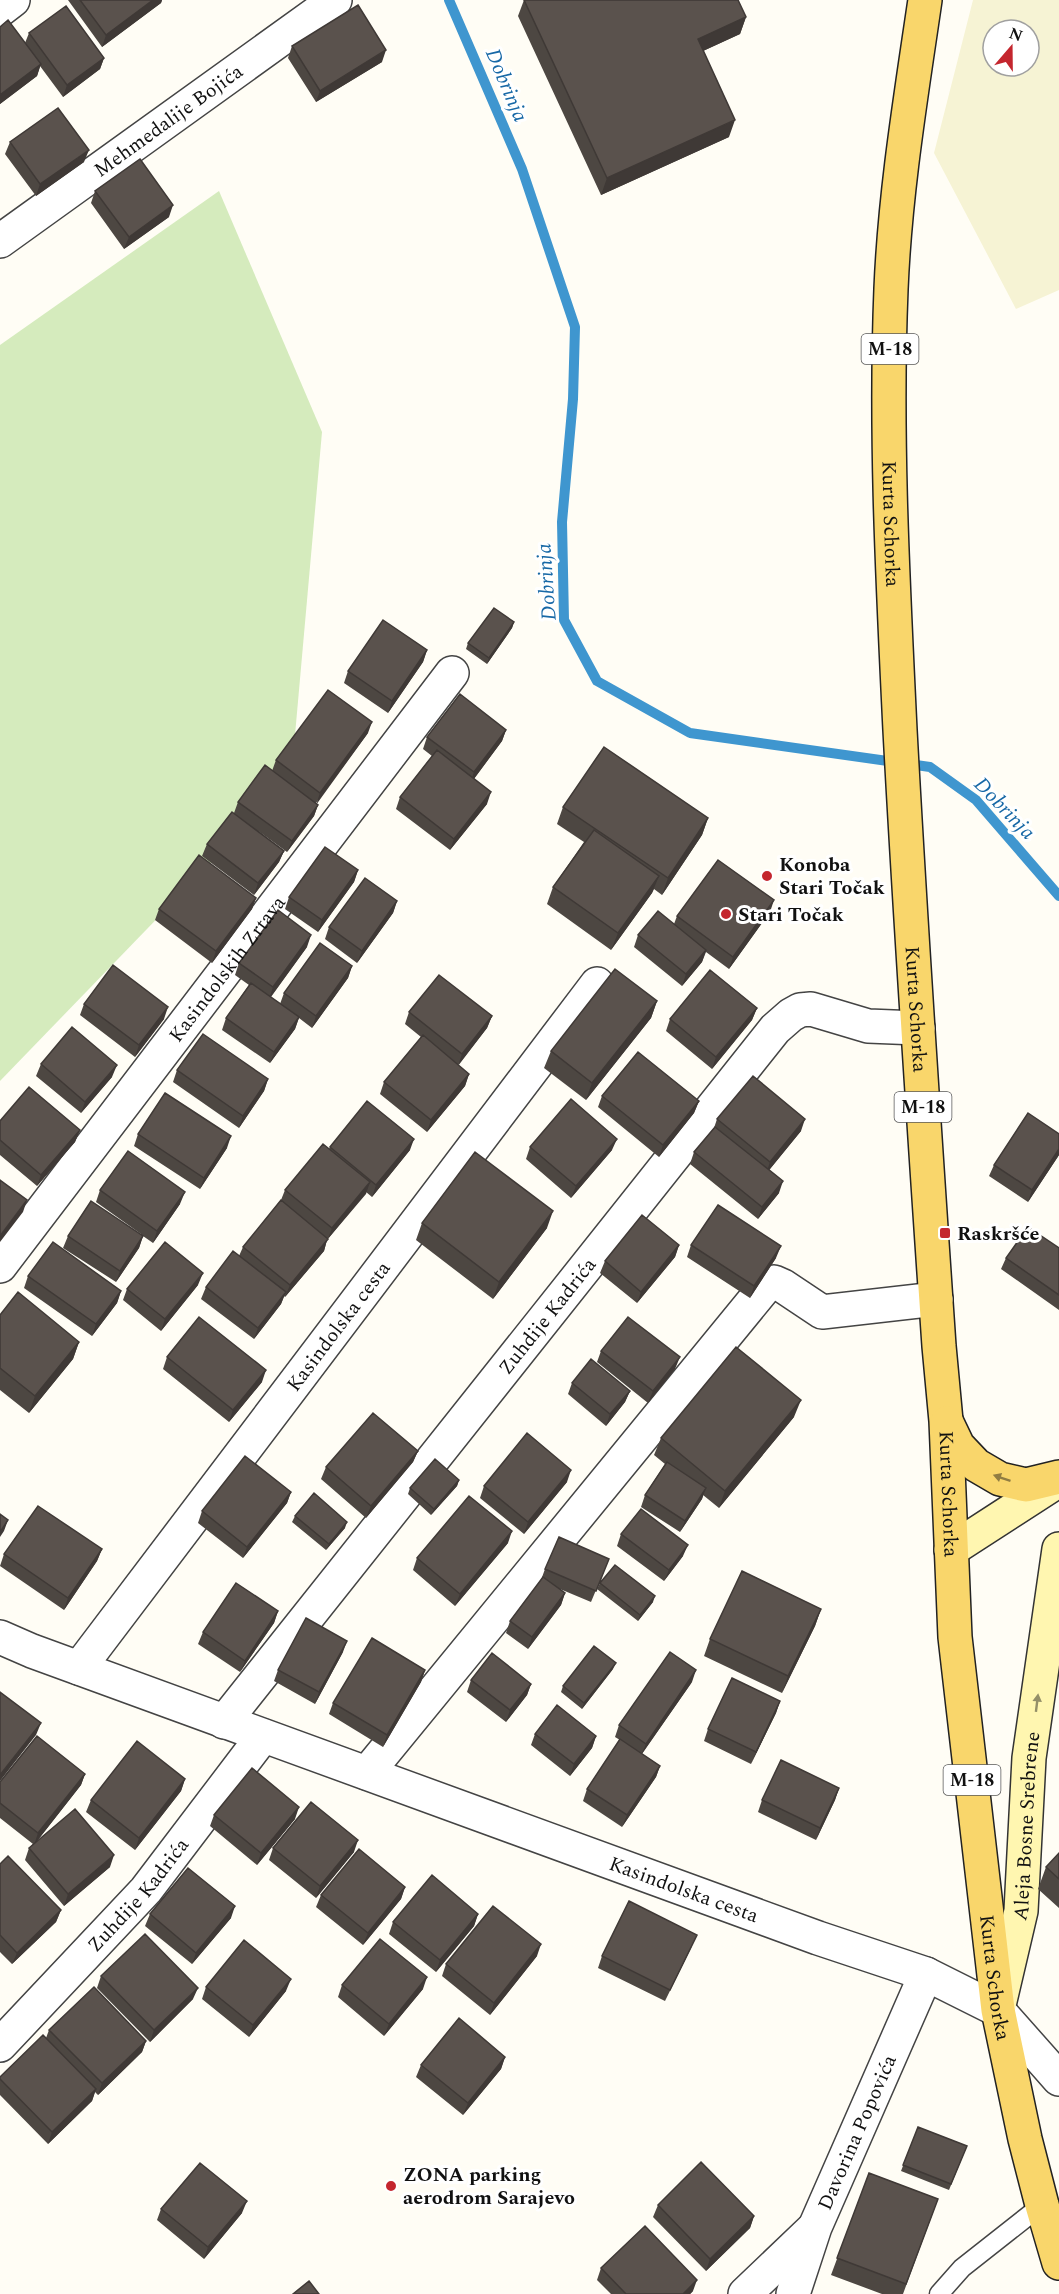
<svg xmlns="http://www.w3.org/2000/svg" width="1059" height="2294" font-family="Spectral,serif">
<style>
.farmland{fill:#f6f3d4;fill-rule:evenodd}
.green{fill:#d5ebbd}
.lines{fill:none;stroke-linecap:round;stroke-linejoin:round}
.stream{stroke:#3f96cf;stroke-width:10}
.lane-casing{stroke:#444;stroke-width:21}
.street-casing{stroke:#444;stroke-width:36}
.secondary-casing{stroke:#333;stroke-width:36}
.primary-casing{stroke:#222;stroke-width:36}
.lane{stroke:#fff;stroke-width:18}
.street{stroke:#fff;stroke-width:33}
.secondary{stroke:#fff6b0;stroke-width:33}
.primary{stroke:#f9d66b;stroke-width:33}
.wall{fill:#4d4742}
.shaded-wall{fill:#3f3936}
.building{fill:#5a524d;stroke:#3f3936;stroke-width:1.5}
.oneway{fill:#917d42}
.oneway2{fill:#948f68}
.poi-dot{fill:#c4262e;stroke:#fff;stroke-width:2}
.labels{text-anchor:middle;stroke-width:6;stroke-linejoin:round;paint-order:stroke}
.shield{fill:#fff;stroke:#585858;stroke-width:1.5}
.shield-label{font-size:18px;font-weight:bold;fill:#111}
.street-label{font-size:20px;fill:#111;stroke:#fff}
.poi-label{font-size:20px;font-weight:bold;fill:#111;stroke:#fff;text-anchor:start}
.water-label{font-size:21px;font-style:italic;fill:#1768a6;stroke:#fff}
</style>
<rect width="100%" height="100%" fill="#fffdf5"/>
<!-- farmland -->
<path class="farmland" d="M973,0H1059V290L1016,309L934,153ZM993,30H1029V66H993Z"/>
<!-- green -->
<path class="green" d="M219,191L322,432L291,780L0,1081V345Z"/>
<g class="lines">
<!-- stream -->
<path class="stream" d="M449,0L522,169L575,327L573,399L562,522L564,620L597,681L690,733L930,767L976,800L1059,896"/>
<!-- lane casing -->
<g class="lane-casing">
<path id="lane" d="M939,2294L962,2268L1042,2205"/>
</g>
<!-- street casing -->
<g class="street-casing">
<g id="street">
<path d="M0,10L13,0"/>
<path id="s1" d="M0,241L335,0"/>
<path id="s2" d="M0,1266L452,673"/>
<path id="s3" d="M0,1637L32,1651L818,1938L926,1974L998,2010L1059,2079"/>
<path id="s4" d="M79,1668L597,984"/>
<path id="s5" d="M224,1722L775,1029L791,1015L800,1010L811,1009L868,1026L918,1028"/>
<path d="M367,1773L765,1287L774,1282L783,1286L822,1312L936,1299"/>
<path id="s6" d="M0,2045L146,1890L263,1736"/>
<path d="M745,2294L812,2230"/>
<path id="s7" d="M793,2294L815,2227L926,1974"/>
</g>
</g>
<!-- secondary casing -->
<g class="secondary-casing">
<g id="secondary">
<path d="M951,1550L1059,1480"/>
<path id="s8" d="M999,2005L1021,1911L1029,1758L1059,1549"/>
</g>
</g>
<!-- primary casing -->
<g class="primary-casing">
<g id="primary">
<path id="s9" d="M925,0C911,96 895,192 891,289C885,436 893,584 900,730C911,935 925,1141 939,1346L946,1421L955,1637L998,2010L1025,2139L1042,2205L1059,2263"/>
<path d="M947,1423L958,1446L976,1465L1000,1479L1026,1485L1059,1477"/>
</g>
</g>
<!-- lane -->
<use href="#lane" class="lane"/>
<!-- street -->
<use href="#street" class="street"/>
<!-- secondary -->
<use href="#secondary" class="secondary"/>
<!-- primary -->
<use href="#primary" class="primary"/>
</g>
<!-- wall -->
<path class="wall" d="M68,0H162L161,3L102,47Z
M524,0L746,17L740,34L703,51L729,137L601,195L518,16Z
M0,27L25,43L29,33L104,58L100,69L63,97L40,66L37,76L0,104Z
M292,46L382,62L316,102L288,58Z
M10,142L84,162L36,196L5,154Z
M95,191L169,217L124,249L91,203Z
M514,622L512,628L487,664L466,649L468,643Z
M427,650L423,662L388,713L344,683L348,671Z
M506,730L502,741L474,779L487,804L450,850L396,809L400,797L432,756L423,749L427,737Z
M368,733L316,803L318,805L314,816L287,852L257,830L284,851L279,862L254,895L202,856L207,844L234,813L238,802L272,771L276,760Z
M563,807L708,818L702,835L662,895L654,889L652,893L611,950L547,904L553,887L584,842L557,824Z
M358,870L354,882L318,932L285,909L289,897Z
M256,898L252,909L212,963L155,920L159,909Z
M397,901L393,913L357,963L325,939L329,927Z
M770,912L729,969L706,952L702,962L682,986L634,947L638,935L674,924L677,916Z
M307,947L271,997L280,1004L284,993L352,966L348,978L312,1028L299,1018L295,1029L270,1063L222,1030L226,1018L249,985L235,975L239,963Z
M657,1001L651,1018L586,1100L544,1068L551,1051Z
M84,1004L164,1019L135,1057L80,1015Z
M757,1008L752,1020L712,1069L666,1031L670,1019Z
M409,1012L492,1016L487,1028L458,1065L469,1074L465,1086L427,1132L380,1094L384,1082L421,1037L405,1024Z
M41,1064L112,1077L81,1113L36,1076Z
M177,1070L268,1079L264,1091L239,1128L173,1082Z
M602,1096L699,1101L694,1113L659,1157L598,1107Z
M717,1119L801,1131L769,1170L779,1193L758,1219L690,1164L694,1152L714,1128Z
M0,1121L80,1130L75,1142L37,1186L0,1155Z
M138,1134L227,1148L200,1189L134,1146Z
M1059,1134V1155L1028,1202L989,1176L994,1165Z
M330,1147L410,1150L372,1197L366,1192L327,1240L324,1251L285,1297L284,1296L281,1304L254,1339L201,1299L206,1287L239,1256L243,1247L281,1200L285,1190L329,1149Z
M530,1147L612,1150L571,1198L526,1159Z
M100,1190L180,1204L153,1243L143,1236L139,1248L116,1282L63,1248L68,1236L141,1234L96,1202Z
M422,1223L547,1228L493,1299L416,1240Z
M679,1245L675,1257L637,1303L600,1273L605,1261Z
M691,1245L776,1258L750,1298L687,1257Z
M1059,1248V1310L1001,1269L1006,1258Z
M28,1276L121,1291L117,1303L92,1336L24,1288Z
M198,1285L161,1331L123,1300L127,1289Z
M0,1315L79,1342L73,1359L29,1413L0,1390Z
M601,1351L675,1369L648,1403L597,1362Z
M167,1357L262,1382L229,1422L163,1369Z
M572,1383L630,1391L625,1402L606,1426L568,1394Z
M794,1417L719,1508L703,1495L702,1499L680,1532L641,1507L645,1495L665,1464L654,1455L661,1438Z
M418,1451L413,1462L366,1518L321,1479L326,1467Z
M459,1480L457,1486L431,1515L408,1494L410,1488Z
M567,1482L524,1534L480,1498L484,1486Z
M291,1492L287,1503L243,1558L198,1523L202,1511Z
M295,1516L345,1528L326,1550L292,1522Z
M621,1534L683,1556L664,1581L617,1546Z
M508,1543L455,1606L413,1570L417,1558Z
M102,1549L97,1561L64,1610L0,1566L4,1554Z
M609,1559L591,1602L560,1589L565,1593L561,1605L528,1649L506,1633L510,1621L541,1580L545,1569Z
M600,1583L653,1602L638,1621L597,1589Z
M821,1609L815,1626L782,1693L704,1656L710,1639Z
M278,1611L274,1623L240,1672L198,1644L203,1632Z
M343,1652L315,1704L274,1681L278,1670Z
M613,1669L582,1709L561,1692L563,1686Z
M425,1670L421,1682L383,1747L329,1714L333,1703Z
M471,1680L531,1684L527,1695L506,1722L467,1692Z
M692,1682L642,1754L660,1766L656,1777L622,1827L583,1801L587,1789L620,1740L615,1737L619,1725Z
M780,1701L776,1713L751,1764L704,1741L708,1729Z
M535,1734L596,1736L592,1748L570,1776L531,1745Z
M85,1774L81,1785L37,1841L110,1867L64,1906L25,1860L29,1848L33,1844L0,1818V1782Z
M185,1779L181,1791L135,1850L86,1812L91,1800Z
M839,1788L835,1800L816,1840L758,1812L762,1800Z
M214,1815L295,1819L257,1865L210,1826Z
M273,1848L354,1852L316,1898L269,1860Z
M1059,1853V1908L1038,1889L1046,1867Z
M0,1864L61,1910L56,1922L12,1964L0,1952Z
M405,1887L401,1899L363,1945L316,1907L321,1895Z
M150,1914L231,1918L192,1964L145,1926Z
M478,1914L474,1926L436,1972L389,1934L393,1922Z
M692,1946L665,2001L598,1968L602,1956Z
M537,1956L490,2015L442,1976L446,1964Z
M101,1976L193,1999L150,2042L97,1988Z
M342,1985L423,1989L384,2036L338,1997Z
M206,1987L286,1991L249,2037L202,1999Z
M49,2030L146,2041L142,2052L98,2095L95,2092L92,2101L48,2144L0,2095V2077L46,2038Z
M505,2057L501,2069L463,2115L416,2077L421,2065Z
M918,2127L967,2146L949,2190L901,2171Z
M869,2173L938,2199L903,2294H882L831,2275Z
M658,2205L754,2216L750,2228L706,2271L653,2217Z
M161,2209L242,2213L204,2259L157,2220Z
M601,2268L693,2291L690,2294H611L597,2280Z"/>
<!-- shaded-wall -->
<path class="shaded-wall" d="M153,0H162L161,3L102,47L106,35Z
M746,17L740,34L692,56L698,39Z
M386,50L382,62L316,102L320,91Z
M104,58L100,69L63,97L67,85Z
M41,64L37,76L0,104V95Z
M735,120L729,137L601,195L607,178Z
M89,150L84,162L36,196L40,184Z
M173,205L169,217L124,249L129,237Z
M514,622L512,628L487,664L489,658Z
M427,650L423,662L388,713L392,701Z
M372,722L368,733L316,805L320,793Z
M506,730L502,741L470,784L474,772Z
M491,792L487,804L450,850L454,839Z
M318,805L314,816L287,852L292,841Z
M708,818L702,835L662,895L668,878Z
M284,851L279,862L254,895L258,883Z
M358,870L354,882L318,932L322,920Z
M659,876L652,893L611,950L618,933Z
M256,898L252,909L212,963L216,951Z
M774,900L770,912L729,969L733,957Z
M397,901L393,913L357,963L362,951Z
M311,935L307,947L269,999L273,987Z
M706,950L702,962L682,986L686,974Z
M352,966L348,978L312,1028L316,1016Z
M657,1001L651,1018L586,1100L592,1083Z
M168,1007L164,1019L135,1057L139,1045Z
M757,1008L752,1020L712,1069L716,1057Z
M492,1016L487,1028L458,1066L462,1054Z
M299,1017L295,1029L270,1063L274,1052Z
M117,1065L112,1077L81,1113L85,1102Z
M469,1074L465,1086L427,1132L431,1120Z
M268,1079L264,1091L239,1128L243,1116Z
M699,1101L694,1113L659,1157L663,1145Z
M805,1119L801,1131L766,1174L770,1162Z
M80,1130L75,1142L37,1186L41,1175Z
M231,1136L227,1148L200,1189L204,1178Z
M414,1139L410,1150L372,1197L376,1185Z
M617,1139L612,1150L571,1198L576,1186Z
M1059,1149V1155L1028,1202L1032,1190Z
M783,1181L779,1193L758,1219L762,1207Z
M370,1182L366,1194L327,1240L324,1251L285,1297L290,1285L328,1239L332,1228Z
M185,1192L180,1204L153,1243L157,1231Z
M27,1200L23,1212L0,1242V1236Z
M553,1211L547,1228L493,1299L499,1282Z
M143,1236L139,1248L116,1282L120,1271Z
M679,1245L675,1257L637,1303L641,1292Z
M781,1246L776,1258L750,1298L754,1286Z
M203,1273L198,1285L161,1331L165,1319Z
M121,1291L117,1303L92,1336L96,1324Z
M286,1292L281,1304L254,1339L258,1328Z
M79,1342L73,1359L29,1413L35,1396Z
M680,1357L675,1369L648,1403L653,1391Z
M266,1370L262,1382L229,1422L233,1410Z
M630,1391L625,1402L606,1426L610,1414Z
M801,1400L794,1417L719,1508L725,1491Z
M418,1451L413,1462L366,1518L371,1506Z
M571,1470L567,1482L524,1534L528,1522Z
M459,1480L457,1486L431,1515L434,1509Z
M706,1488L702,1499L680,1532L685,1521Z
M291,1492L287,1503L243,1558L247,1547Z
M8,1520L4,1531L0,1537V1532Z
M347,1522L345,1528L326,1550L329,1544Z
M512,1531L508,1543L455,1606L460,1594Z
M688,1545L683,1556L664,1581L669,1570Z
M102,1549L97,1561L64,1610L68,1598Z
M565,1593L561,1605L528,1649L532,1637Z
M655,1596L653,1602L638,1621L640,1615Z
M821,1609L815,1626L782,1693L788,1676Z
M278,1611L274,1623L240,1672L245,1661Z
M347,1641L343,1652L315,1704L319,1692Z
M616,1663L613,1669L582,1709L584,1703Z
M425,1670L421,1682L383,1747L387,1735Z
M696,1670L692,1682L641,1755L646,1744Z
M531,1684L527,1695L506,1722L510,1710Z
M780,1701L776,1713L751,1764L756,1752Z
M41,1723L36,1735L0,1781V1775Z
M596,1736L592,1748L570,1776L574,1764Z
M660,1766L656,1777L622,1827L627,1815Z
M85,1774L81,1785L34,1845L38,1833Z
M185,1779L181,1791L135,1850L139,1838Z
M839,1788L835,1800L816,1840L820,1828Z
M299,1807L295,1819L257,1865L261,1853Z
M358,1840L354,1852L316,1898L320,1886Z
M114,1855L110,1867L64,1906L68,1894Z
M405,1887L401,1899L363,1945L368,1933Z
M235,1906L231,1918L192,1964L196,1953Z
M61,1910L56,1922L12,1964L17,1953Z
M478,1914L474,1926L436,1972L440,1960Z
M541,1944L537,1956L490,2015L494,2003Z
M427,1977L423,1989L384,2036L389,2024Z
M291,1979L286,1991L249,2037L253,2025Z
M198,1988L193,1999L150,2042L154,2030Z
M146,2041L142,2052L98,2095L102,2083Z
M505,2057L501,2069L463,2115L468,2103Z
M96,2089L92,2101L48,2144L52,2132Z
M247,2201L242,2213L204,2259L208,2247Z
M754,2216L750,2228L706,2271L710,2259Z
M697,2280L693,2291L690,2294H683Z"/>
<!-- building -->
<path class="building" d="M80,0H153L106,35Z
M524,0H738L746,17L698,39L735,120L607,178Z
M358,5L386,50L320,91L292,46Z
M66,6L104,58L67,85L29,33Z
M8,20L41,64L0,95V27Z
M58,108L89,150L40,184L10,142Z
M140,159L173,205L129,237L95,191Z
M494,608L514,622L489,658L468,643Z
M383,620L427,650L392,701L348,671Z
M328,690L372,722L320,793L276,760Z
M460,694L506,730L474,772L427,737Z
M604,747L708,818L668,878L563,807Z
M437,750L491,792L454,839L400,797Z
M265,765L318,805L292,841L238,802Z
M232,812L284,851L258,883L207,844Z
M594,830L659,876L618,933L553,887Z
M325,847L358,870L322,920L289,897Z
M199,855L256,898L216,951L159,909Z
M718,860L774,900L733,957L677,916Z
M365,878L397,901L362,951L329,927Z
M278,910L311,935L273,987L239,963Z
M658,911L706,950L686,974L638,935Z
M320,943L352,966L316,1016L284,993Z
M113,965L168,1007L139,1045L84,1004Z
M615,969L657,1001L592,1083L551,1051Z
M710,970L757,1008L716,1057L670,1019Z
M439,975L492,1016L462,1054L409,1012Z
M251,983L299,1017L274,1052L226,1018Z
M72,1027L117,1065L85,1102L41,1064Z
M203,1034L268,1079L243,1116L177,1070Z
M423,1035L469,1074L431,1120L384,1082Z
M638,1052L699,1101L663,1145L602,1096Z
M753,1076L805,1119L770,1162L717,1119Z
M29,1087L80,1130L41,1175L0,1140V1121Z
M165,1093L231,1136L204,1178L138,1134Z
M571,1099L617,1139L576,1186L530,1147Z
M367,1101L414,1139L376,1185L330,1147Z
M1028,1113L1059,1134V1149L1032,1190L994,1165Z
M715,1127L783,1181L762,1207L694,1152Z
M323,1144L370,1182L332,1228L285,1190Z
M128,1151L185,1192L157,1231L100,1190Z
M475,1152L553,1211L499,1282L422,1223Z
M0,1180L27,1200L0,1236Z
M281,1200L328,1239L290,1285L243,1247Z
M91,1201L143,1236L120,1271L68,1236Z
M718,1205L781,1246L754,1286L691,1245Z
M642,1215L679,1245L641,1292L605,1261Z
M1028,1227L1059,1248V1295L1006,1258Z
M53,1242L121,1291L96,1324L28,1276Z
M165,1242L203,1273L165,1319L127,1289Z
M233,1251L286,1292L258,1328L206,1287Z
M18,1292L79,1342L35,1396L0,1368V1315Z
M199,1317L266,1370L233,1410L167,1357Z
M628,1317L680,1357L653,1391L601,1351Z
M736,1347L801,1400L725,1491L661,1438Z
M591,1359L630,1391L610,1414L572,1383Z
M373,1413L418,1451L371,1506L326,1467Z
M527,1433L571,1470L528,1522L484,1486Z
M245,1456L291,1492L247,1547L202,1511Z
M435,1459L459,1480L434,1509L410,1488Z
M667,1462L706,1488L685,1521L645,1495Z
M314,1493L347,1522L329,1544L295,1516Z
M469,1496L512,1531L460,1594L417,1558Z
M38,1506L102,1549L68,1598L4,1554Z
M641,1509L688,1545L669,1570L621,1534Z
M0,1514L8,1520L0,1532Z
M559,1537L609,1559L596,1591L545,1569Z
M615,1565L655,1596L640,1615L600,1583Z
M742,1571L821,1609L788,1676L710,1639Z
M543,1577L565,1593L532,1637L510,1621Z
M236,1583L278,1611L245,1661L203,1632Z
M306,1618L347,1641L319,1692L278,1670Z
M372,1638L425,1670L387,1735L333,1703Z
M594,1646L616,1663L584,1703L563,1686Z
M670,1652L696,1670L646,1744L619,1725Z
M492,1653L531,1684L510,1710L471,1680Z
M732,1678L780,1701L756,1752L708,1729Z
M0,1692L41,1723L0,1775Z
M557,1705L596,1736L574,1764L535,1734Z
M37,1736L85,1774L38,1833L0,1803V1782Z
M620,1739L660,1766L627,1815L587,1789Z
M137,1741L185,1779L139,1838L91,1800Z
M781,1760L839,1788L820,1828L762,1800Z
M252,1768L299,1807L261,1853L214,1815Z
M311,1802L358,1840L320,1886L273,1848Z
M75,1809L114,1855L68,1894L29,1848Z
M359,1849L405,1887L368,1933L321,1895Z
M1059,1853V1879L1046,1867Z
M8,1856L61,1910L17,1953L0,1935V1864Z
M188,1868L235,1906L196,1953L150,1914Z
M432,1875L478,1914L440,1960L393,1922Z
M629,1901L697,1935L670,1990L602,1956Z
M493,1906L541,1944L494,2003L446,1964Z
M145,1934L198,1988L154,2030L101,1976Z
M380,1939L427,1977L389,2024L342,1985Z
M244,1940L291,1979L253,2025L206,1987Z
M94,1987L146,2041L102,2083L49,2030Z
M459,2018L505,2057L468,2103L421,2065Z
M43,2035L96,2089L52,2132L0,2079V2077Z
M918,2127L967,2146L951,2184L903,2165Z
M701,2162L754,2216L710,2259L658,2205Z
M200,2163L247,2201L208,2247L161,2209Z
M869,2173L938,2199L906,2284L837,2258Z
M645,2226L697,2280L683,2294H626L601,2268Z
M309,2281L319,2294H293Z"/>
<!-- one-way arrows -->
<defs><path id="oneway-solid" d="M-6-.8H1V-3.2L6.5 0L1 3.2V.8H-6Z" transform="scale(1.5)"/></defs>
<use class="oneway" href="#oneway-solid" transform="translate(1002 1478) rotate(-161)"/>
<use class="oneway2" href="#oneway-solid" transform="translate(1037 1703) rotate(-83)"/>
<!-- markers -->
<g class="poi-dot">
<circle cx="767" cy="876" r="6"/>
<circle cx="726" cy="914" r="6"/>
<rect x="939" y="1227" width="12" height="12" rx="3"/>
<circle cx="391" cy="2186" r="6"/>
</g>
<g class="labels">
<!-- shield labels -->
<g class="shield">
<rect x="861.5" y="334" width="57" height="30" rx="4.5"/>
<rect x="894.5" y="1092" width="57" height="30" rx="4.5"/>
<rect x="943.5" y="1765" width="57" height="30" rx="4.5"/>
</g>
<g class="shield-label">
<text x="890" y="355">M-18</text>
<text x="923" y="1113">M-18</text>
<text x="972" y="1786">M-18</text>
</g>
<!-- street labels -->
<g class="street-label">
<text dy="7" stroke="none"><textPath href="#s1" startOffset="207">Mehmedalije Bojića</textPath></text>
<text dy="7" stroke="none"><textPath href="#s9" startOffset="526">Kurta Schorka</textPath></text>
<text dy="7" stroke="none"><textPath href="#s2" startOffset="374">Kasindolskih Zrtava</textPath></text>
<text dy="7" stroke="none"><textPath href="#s9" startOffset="1012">Kurta Schorka</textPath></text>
<text dy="7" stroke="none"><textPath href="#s5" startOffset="519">Zuhdije Kadrića</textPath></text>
<text dy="7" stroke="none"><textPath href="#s4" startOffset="429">Kasindolska cesta</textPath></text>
<text dy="7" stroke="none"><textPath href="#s9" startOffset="1498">Kurta Schorka</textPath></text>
<text dy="7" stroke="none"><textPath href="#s8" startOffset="182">Aleja Bosne Srebrene</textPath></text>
<text dy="7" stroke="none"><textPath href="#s3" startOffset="729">Kasindolska cesta</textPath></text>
<text dy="7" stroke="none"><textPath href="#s6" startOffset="204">Zuhdije Kadrića</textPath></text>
<text dy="7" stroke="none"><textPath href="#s9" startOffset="1984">Kurta Schorka</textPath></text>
<text dy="7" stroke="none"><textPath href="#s7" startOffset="174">Davorina Popovića</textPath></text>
</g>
<!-- poi labels -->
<g class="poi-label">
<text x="779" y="871">Konoba<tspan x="779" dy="23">Stari Točak</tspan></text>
<text x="738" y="921">Stari Točak</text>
<text x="957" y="1240">Raskršće</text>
<text x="403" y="2181">ZONA parking<tspan x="403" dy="23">aerodrom Sarajevo</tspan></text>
</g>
<!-- water labels -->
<g class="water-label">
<text transform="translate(507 85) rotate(67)" y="7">Dobrinja</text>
<text transform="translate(546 582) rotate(-94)" y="7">Dobrinja</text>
<text transform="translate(1005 808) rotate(46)" y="7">Dobrinja</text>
</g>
</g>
<!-- north arrow -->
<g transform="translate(1011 48) rotate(20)"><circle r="28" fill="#ffffff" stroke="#a0a0a0" stroke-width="1.5"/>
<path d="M0-4.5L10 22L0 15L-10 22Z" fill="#c4262e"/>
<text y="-9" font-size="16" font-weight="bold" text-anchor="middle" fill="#111111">N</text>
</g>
</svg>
